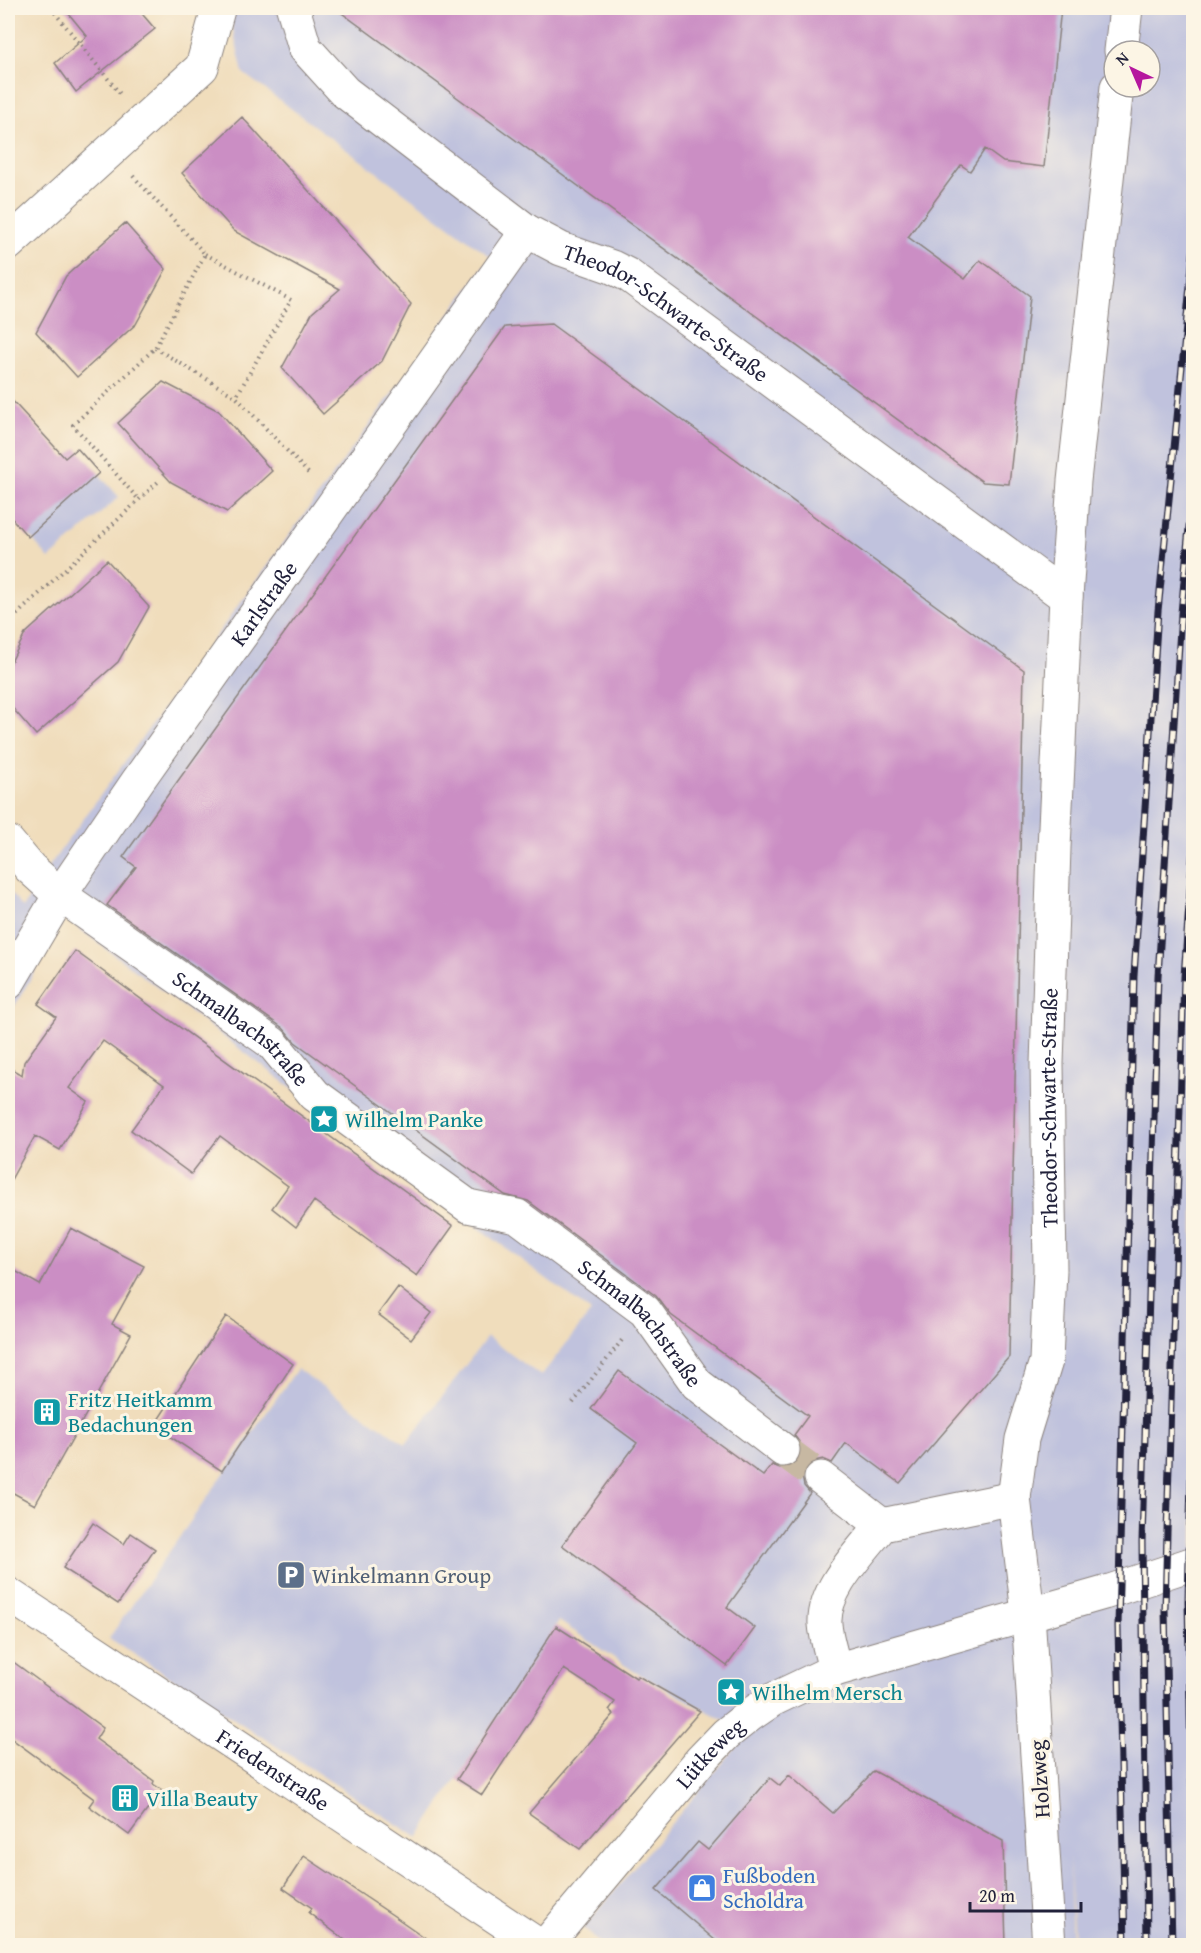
<svg xmlns="http://www.w3.org/2000/svg" width="1201" height="1953" font-family="'Gentium Book Plus',serif">
<style>
.industrial{fill:#c0c2dd;fill-rule:evenodd}
.building{fill:#cb8ec4}
.lines{fill:none;stroke-linecap:round;stroke-linejoin:round}
.minor-tunnel{stroke:#c7b8a2;stroke-width:33;stroke-dasharray:33 16;stroke-linecap:butt}
.minor-casing{stroke:#89807c;stroke-width:35}
.path{stroke:#89807c;stroke-width:4;stroke-dasharray:1.5 4.5;stroke-linecap:butt}
.minor{stroke:#fff;stroke-width:33}
.rail-casing{stroke:#22223b;stroke-width:7}
.rail{stroke:#fcf5e5;stroke-width:4.5;stroke-dasharray:14;stroke-linecap:butt}
.labels{text-anchor:middle;stroke-width:6;stroke-linejoin:round;paint-order:stroke}
.street-label{font-size:22px;fill:#22223b;stroke:#fcf5e5}
.culture-label{font-size:22px;fill:#0d838f;stroke:#fcf5e5;text-anchor:start}
.service-label{font-size:22px;fill:#4e5e75;stroke:#fcf5e5;text-anchor:start}
.shop-label{font-size:22px;fill:#366cbe;stroke:#fcf5e5;text-anchor:start}
</style>
<rect width="100%" height="100%" fill="#fcf5e5"/>
<filter id="ink" filterUnits="userSpaceOnUse"><feTurbulence type="fractalNoise" baseFrequency=".0167" numOctaves="2"/><feDisplacementMap in="SourceGraphic" scale="12" xChannelSelector="R" yChannelSelector="G"/><feConvolveMatrix kernelMatrix="1 2 1 2 8 2 1 2 1" color-interpolation-filters="sRGB"/></filter>
<filter id="wash" filterUnits="userSpaceOnUse"><feTurbulence type="fractalNoise" baseFrequency=".008" numOctaves="4" result="noise"/><feDisplacementMap in="SourceGraphic" scale="24" xChannelSelector="R" yChannelSelector="G"/><feGaussianBlur stdDeviation="1.35" result="paint"/><feColorMatrix in="noise" values="0 0 0 0 0 0 0 0 0 0 0 0 0 0 0 0 0 1.4 0 .05"/><feComposite in="paint" operator="in"/></filter>
<g filter="url(#wash)">
<rect width="100%" height="100%" fill="#f0ddbc"/>
<!-- industrial -->
<path class="industrial" d="M228,8H1193V1945H1074L1069,1856L1072,1945H603L583,1928L748,1733L635,1672L559,1621L418,1838L109,1638L297,1369L406,1444L487,1337L541,1376L591,1312L65,918L8,1018V890L23,908L47,869L491,257L243,73ZM1114,51H1150V87H1114Z
M98,473L119,497L49,559L29,535Z"/>
<g id="blocks">
<!-- building -->
<path class="building" d="M64,8H137L155,29L76,92L55,63L87,36Z
M335,8H1061L1044,167L1003,162L985,149L970,171L961,165L908,237L965,279L980,260L1030,296L1009,484L983,482Z
M242,117L411,304L382,361L323,414L282,368L312,313L340,289L234,231L182,173Z
M125,223L166,269L136,324L77,377L36,332L66,276Z
M551,324L1024,670L1009,1357L900,1483L846,1443L832,1463L823,1459L814,1461L807,1466L802,1476L804,1486L810,1493L727,1607L755,1628L727,1666L562,1545L637,1443L591,1409L619,1371L763,1476L772,1465L780,1468L790,1467L798,1461L801,1453L800,1443L794,1435L808,1416L671,1315L656,1296L528,1201L505,1195L295,1042L283,1028L107,905L136,867L123,857L505,327Z
M163,382L219,411L272,471L227,512L171,482L118,423Z
M8,396L65,458L77,448L99,473L28,537L8,514Z
M107,560L149,607L118,662L36,735L8,703V668L25,634Z
M75,951L453,1226L417,1276L314,1201L296,1227L272,1208L288,1186L220,1136L191,1174L131,1130L164,1085L103,1041L69,1088L88,1102L60,1150L35,1136L8,1185V1067L22,1075L24,1062L56,1017L38,1004Z
M71,1228L144,1266L112,1324L131,1334L35,1505L8,1490V1267L40,1285Z
M398,1287L431,1313L411,1339L378,1314Z
M226,1316L293,1364L222,1471L154,1426Z
M93,1523L124,1544L131,1533L155,1549L118,1604L63,1568Z
M556,1626L636,1678L638,1676L700,1711L580,1849L529,1813L614,1714L609,1710L615,1702L564,1669L482,1795L457,1779Z
M8,1658L103,1728L96,1739L154,1781L153,1784L162,1790L129,1835L89,1806L94,1799L8,1736Z
M874,1771L1003,1841L1006,1946H722L656,1890L698,1842L708,1850L770,1778L780,1786L789,1775L833,1813Z
M304,1856L394,1916L437,1946H353L309,1913L312,1908L283,1888Z"/>
</g>
</g>
<g filter="url(#ink)">
<use href="#blocks" fill-opacity="0" stroke="#89807c" stroke-width="1.5"/>
<g class="lines">
<!-- minor-tunnel -->
<path class="minor-tunnel" d="M783,1450L821,1478"/>
<!-- minor casing -->
<g class="minor-casing">
<g id="minor">
<path id="s1" d="M293,8L305,48L345,92L527,231L561,249L612,267L628,275L1066,597"/>
<path d="M1121,51L1126,8"/>
<path d="M8,244L202,67L218,10L216,8"/>
<path id="s2" d="M8,842L30,868L60,895L272,1043L315,1095L468,1206L517,1216L645,1311L697,1384L783,1450"/>
<path id="s3" d="M8,983L60,895L137,782L527,231"/>
<path d="M821,1478L882,1525"/>
<path id="s4" d="M8,1594L540,1946"/>
<path d="M835,1670C832,1655 826,1639 825,1624C823,1589 861,1552 882,1525L1014,1498"/>
<path id="s5" d="M545,1946L700,1761L726,1734L750,1715L772,1700L835,1670L1104,1593L1194,1563"/>
<path id="s6" d="M1049,1946L1028,1613L1014,1498L1022,1439L1046,1361L1050,1270L1047,1064L1054,848L1066,597L1074,481L1117,87"/>
</g>
</g>
<!-- path -->
<path class="path" d="M51,8L121,95
M133,176L205,254L155,348L73,425L139,500
M205,254L291,300L236,397
M155,348L236,397L311,476
M8,623L160,480
M573,1403L622,1340"/>
<!-- minor -->
<use href="#minor" class="minor"/>
<!-- rail casing -->
<g class="rail-casing">
<path id="rail" d="M1194,1362L1188,1601L1194,1920
M1125,1946L1118,1626L1134,976L1158,611L1194,245
M1147,1946L1142,1542L1158,976L1181,613L1194,474
M1172,1946L1165,1609L1167,1532L1184,977L1194,832"/>
</g>
<!-- rail -->
<use href="#rail" class="rail"/>
</g>
</g>
<!-- icons -->
<defs>
<g id="sight-square" transform="scale(1.5)"><rect x="-9" y="-9" width="18" height="18" rx="4" fill="#0f9aa8" stroke="#fcf5e5"/><path d="M0-6L1.8-2.2L6-1.7L2.9 1.2L3.7 5.4L0 3.3L-3.7 5.4L-2.9 1.2L-6-1.7L-1.8-2.2Z" fill="#fff"/></g>
<g id="building-square" transform="scale(1.5)"><rect x="-9" y="-9" width="18" height="18" rx="4" fill="#0f9aa8" stroke="#fcf5e5"/><path d="M-4-6H4V6H1V3H-1V6H-4ZM-2.5-4.3h1.7v1.8h-1.7ZM.8-4.3h1.7v1.8H.8ZM-2.5-1h1.7V.8h-1.7ZM.8-1h1.7V.8H.8Z" fill="#fff"/></g>
<g id="parking-square" transform="scale(1.5)"><rect x="-9" y="-9" width="18" height="18" rx="4" fill="#5c6f8a" stroke="#fcf5e5"/><path d="M-3.5-5.5H1a3.5 3.5 0 0 1 0 7H-1V5.5H-3.5ZM-1-3.4V-.6H.8a1.4 1.4 0 0 0 0-2.8Z" fill="#fff"/></g>
<g id="shop-square" transform="scale(1.5)"><rect x="-9" y="-9" width="18" height="18" rx="4" fill="#3f7fe0" stroke="#fcf5e5"/><path d="M-5-2.5h2.3a2.7 3.5 0 0 1 5.4 0H5L5.5 6h-11ZM-1.5-2.5h3a1.5 2.3 0 0 0-3 0Z" fill="#fff"/></g>
</defs>
<g fill-rule="evenodd">
<use href="#sight-square" x="324" y="1119"/>
<use href="#building-square" x="47" y="1412"/>
<use href="#parking-square" x="291" y="1575"/>
<use href="#sight-square" x="731" y="1692"/>
<use href="#building-square" x="125" y="1798"/>
<use href="#shop-square" x="702" y="1888"/>
</g>
<g class="labels">
<!-- street labels -->
<g class="street-label">
<text dy="8" stroke="none"><textPath href="#s1" startOffset="492">Theodor-Schwarte-Straße</textPath></text>
<text dy="8" stroke="none"><textPath href="#s3" startOffset="458">Karlstraße</textPath></text>
<text dy="8" stroke="none"><textPath href="#s2" startOffset="300">Schmalbachstraße</textPath></text>
<text dy="8" stroke="none"><textPath href="#s6" startOffset="844">Theodor-Schwarte-Straße</textPath></text>
<text dy="8" stroke="none"><textPath href="#s2" startOffset="804">Schmalbachstraße</textPath></text>
<text dy="8" stroke="none"><textPath href="#s5" startOffset="254">Lütkeweg</textPath></text>
<text dy="8" stroke="none"><textPath href="#s4" startOffset="318">Friedenstraße</textPath></text>
<text transform="translate(1039 1779) rotate(-94)" y="8">Holzweg</text>
</g>
<!-- culture labels -->
<g class="culture-label">
<text x="345" y="1127">Wilhelm Panke</text>
<text x="68" y="1407">Fritz Heitkamm<tspan x="68" dy="25">Bedachungen</tspan></text>
<text x="752" y="1700">Wilhelm Mersch</text>
<text x="146" y="1806">Villa Beauty</text>
</g>
<!-- service labels -->
<g class="service-label">
<text x="312" y="1583">Winkelmann Group</text>
</g>
<!-- shop labels -->
<g class="shop-label">
<text x="723" y="1883">Fußboden<tspan x="723" dy="25">Scholdra</tspan></text>
</g>
</g>
<!-- margin -->
<rect width="1201" height="1953" fill="none" stroke="#fcf5e5" stroke-width="30"/>
<!-- north arrow -->
<g transform="translate(1132 69) rotate(316)"><circle r="28" fill="#fcf5e5" stroke="#a5a1a1" stroke-width="1.5"/>
<path d="M0-4.5L10 22L0 15L-10 22Z" fill="#b5179e"/>
<text y="-9" font-size="16" font-weight="bold" text-anchor="middle" fill="#22223b">N</text>
</g>
<!-- scale -->
<path d="M970 1902v9h111v-9" fill="none" stroke="#22223b" stroke-width="3"/>
<text x="979" y="1902" font-size="18" fill="#22223b" stroke="#fcf5e5" stroke-width="4.5" paint-order="stroke">20 m</text>
</svg>
